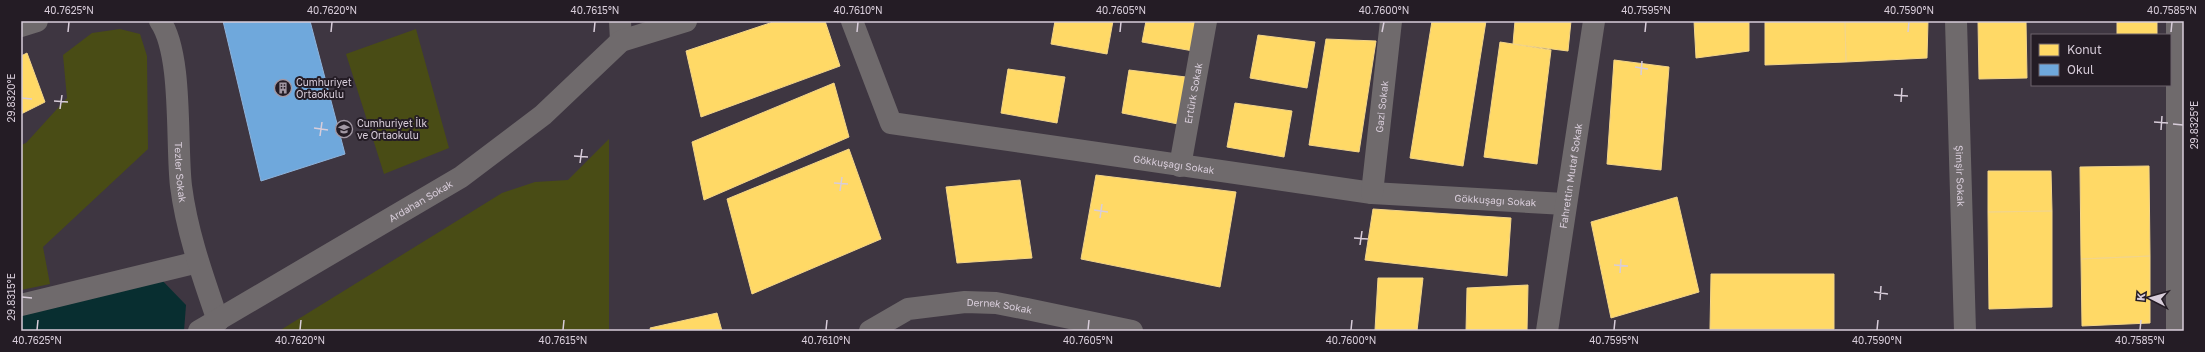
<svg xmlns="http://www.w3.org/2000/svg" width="2205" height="352" font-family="'Golos Text',sans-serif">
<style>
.green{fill:#494c15}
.water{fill:#082e30}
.homes{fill:#ffd966;stroke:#f3d589}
.schools{fill:#6fa8dc;stroke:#8eb3db}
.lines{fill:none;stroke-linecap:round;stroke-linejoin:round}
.pedestrian{stroke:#6f6a6c;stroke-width:22}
.minor{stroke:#6f6a6c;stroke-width:22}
.ticks{fill:none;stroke:#d8cdda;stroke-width:1.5}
.labels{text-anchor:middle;stroke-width:4;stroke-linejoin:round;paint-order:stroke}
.poi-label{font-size:10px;fill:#d8cdda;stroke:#241c25;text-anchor:start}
.street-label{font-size:10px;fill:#d8cdda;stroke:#241c25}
.neatline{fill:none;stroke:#d8cdda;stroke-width:1.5}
.ticks-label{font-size:10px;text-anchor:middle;fill:#d8cdda}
</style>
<rect width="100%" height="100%" fill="#3e3641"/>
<!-- green -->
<path class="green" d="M120,29L140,34L147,56L148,149L43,247L50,284L21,290V145L26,143L67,98L63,55L92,33Z
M416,29L449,148L384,174L346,54Z
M609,139V331H279L502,193L535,182L568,180Z"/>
<!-- water -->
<path class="water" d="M155,273L186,305L184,331H21V305Z"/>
<!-- homes -->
<path class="homes" d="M776,21H825L840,66L701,117L686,51Z
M1055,21H1113L1107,54L1051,44Z
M1146,21H1204L1199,52L1142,42Z
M1432,21H1486L1463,166L1410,158Z
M1515,21H1571L1568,51L1513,44Z
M1694,21H1749V51L1696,58Z
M1765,21H1845L1846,62L1765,65Z
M1845,21H1928L1927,58L1846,62Z
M1978,21H2026L2027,78L1979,79Z
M2117,21H2157V35H2117Z
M1258,35L1315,42L1307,88L1250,78Z
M1326,39L1376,41L1359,152L1309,145Z
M1500,42L1551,50L1537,164L1484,157Z
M27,53L45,102L21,114V56Z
M1614,60L1669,67L1661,170L1607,164Z
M1008,69L1065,77L1057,123L1001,113Z
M1129,70L1186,77L1178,124L1122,113Z
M834,83L849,137L704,200L692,142Z
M1235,103L1292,111L1284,157L1227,147Z
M849,149L881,239L752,294L727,199Z
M2149,166L2150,256L2081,259L2080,167Z
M1988,171H2051L2052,211L1988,212Z
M1096,175L1236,192L1220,287L1081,259Z
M1020,180L1032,258L957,263L946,187Z
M1677,197L1699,292L1611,318L1591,222Z
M1373,209L1511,218L1507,276L1365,260Z
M2052,211V307L1989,309L1988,212Z
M2150,256V323L2082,326L2081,259Z
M1711,274H1834V329H1710Z
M1378,278H1423L1417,331L1375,330Z
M1528,285L1527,331H1466L1467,288Z
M717,313L722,331H651L650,328Z"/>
<!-- schools -->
<path class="schools" d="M223,21H310L345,154L261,181Z"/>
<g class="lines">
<!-- pedestrian -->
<path class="pedestrian" d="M21,305L198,262"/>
<!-- minor -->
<g class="minor">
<path id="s1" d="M160,21C183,54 176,143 181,186C187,233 203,277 218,321"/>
<path d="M620,21L621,41"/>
<path id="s2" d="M852,21L891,123L1372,193L1565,204"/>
<path id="s3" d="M1956,21L1965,331"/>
<path d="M2177,21V331"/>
<path d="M21,26L37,21"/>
<path id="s4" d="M1180,166L1206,21"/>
<path id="s5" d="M1372,193L1391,21"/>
<path id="s6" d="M199,331L461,177L543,115L621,41L686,21"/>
<path id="s7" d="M870,331L908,309L965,302L996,303L1027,309L1132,331"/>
<path id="s8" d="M1547,331L1594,21"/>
</g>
</g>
<!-- ticks -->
<path class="ticks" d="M68,32L69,22M331,32L332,22M594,32L595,22M857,32L858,22M1120,32L1121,22M1382,32L1384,22M1645,32L1646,22M1908,32L1909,22M2171,32L2172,22M1635,67L1648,69M1641,75L1642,61M1894,95L1908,96M22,98L32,99M54,101L68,102M1901,102L1902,88M60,109L62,95M2154,122L2168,123M2173,124L2183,125M314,128L328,130M2161,130L2162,116M320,136L322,122M574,156L588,157M580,163L582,149M834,183L848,184M840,191L842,177M1094,210L1108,212M1100,218L1102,204M1354,238L1368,239M1360,245L1362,231M1614,265L1628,266M1620,273L1621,259M1874,292L1888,294M22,297L32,298M1880,300L1881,286M37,330L38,320M300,330L301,320M563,330L564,320M826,330L827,320M1088,330L1089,320M1351,330L1352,320M1614,330L1615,320M1877,330L1878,320M2140,330L2141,320"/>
<!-- icons -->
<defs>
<g id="building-ring" transform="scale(0.9)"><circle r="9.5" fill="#241c25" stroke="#a298a4" stroke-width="1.5"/><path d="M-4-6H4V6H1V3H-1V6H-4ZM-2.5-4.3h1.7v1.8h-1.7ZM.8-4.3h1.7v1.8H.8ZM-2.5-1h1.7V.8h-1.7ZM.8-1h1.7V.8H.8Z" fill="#a298a4"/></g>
<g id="school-ring" transform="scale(0.9)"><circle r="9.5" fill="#241c25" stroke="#a298a4" stroke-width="1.5"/><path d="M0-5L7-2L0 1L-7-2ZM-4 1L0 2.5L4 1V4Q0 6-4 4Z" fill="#a298a4"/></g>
</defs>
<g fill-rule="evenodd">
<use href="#building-ring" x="283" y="88"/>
<use href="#school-ring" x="344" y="129"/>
</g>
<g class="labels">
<!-- poi labels -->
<g class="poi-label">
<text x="296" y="86">Cumhuriyet<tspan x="296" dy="12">Ortaokulu</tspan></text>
<text x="357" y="127">Cumhuriyet İlk<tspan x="357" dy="12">ve Ortaokulu</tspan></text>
</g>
<!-- street labels -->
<g class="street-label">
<text dy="4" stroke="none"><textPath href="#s4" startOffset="74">Ertürk Sokak</textPath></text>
<text dy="4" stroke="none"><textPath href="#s5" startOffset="87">Gazi Sokak</textPath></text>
<text dy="4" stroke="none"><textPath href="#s2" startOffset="395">Gökkuşağı Sokak</textPath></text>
<text dy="4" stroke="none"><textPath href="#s1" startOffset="154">Tezler Sokak</textPath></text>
<text dy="4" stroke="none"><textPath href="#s8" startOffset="157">Fahrettin Mutaf Sokak</textPath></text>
<text dy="4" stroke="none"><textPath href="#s3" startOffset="155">Şimşir Sokak</textPath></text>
<text dy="4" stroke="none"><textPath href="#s2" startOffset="719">Gökkuşağı Sokak</textPath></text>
<text dy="4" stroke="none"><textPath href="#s6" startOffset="257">Ardahan Sokak</textPath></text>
<text dy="4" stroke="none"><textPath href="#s7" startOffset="136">Dernek Sokak</textPath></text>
</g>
</g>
<!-- border -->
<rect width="2205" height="352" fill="none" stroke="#241c25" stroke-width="44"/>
<!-- legend -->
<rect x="2031" y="34" width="140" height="52" fill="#241c25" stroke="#6c636d"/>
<rect x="2039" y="44" width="20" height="12" fill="#ffd966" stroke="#6c636d"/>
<text x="2067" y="54" font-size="12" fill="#d8cdda">Konut</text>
<rect x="2039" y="64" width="20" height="12" fill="#6fa8dc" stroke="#6c636d"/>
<text x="2067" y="74" font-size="12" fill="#d8cdda">Okul</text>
<!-- north arrow -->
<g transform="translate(2151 298) rotate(276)" stroke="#241c25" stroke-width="3" paint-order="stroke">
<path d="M0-3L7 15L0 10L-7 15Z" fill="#d8cdda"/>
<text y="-6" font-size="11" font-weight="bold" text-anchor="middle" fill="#d8cdda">K</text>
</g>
<rect x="22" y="22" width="2161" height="308" class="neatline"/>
<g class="ticks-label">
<text x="69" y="14">40.7625°N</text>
<text x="332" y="14">40.7620°N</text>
<text x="595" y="14">40.7615°N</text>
<text x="858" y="14">40.7610°N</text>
<text x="1121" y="14">40.7605°N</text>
<text x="1384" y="14">40.7600°N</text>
<text x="1646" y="14">40.7595°N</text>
<text x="1909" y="14">40.7590°N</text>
<text x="2172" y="14">40.7585°N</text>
<text transform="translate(11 98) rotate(-90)" y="4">29.8320°E</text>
<text transform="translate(2194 125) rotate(-90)" y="4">29.8325°E</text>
<text transform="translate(11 297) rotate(-90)" y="4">29.8315°E</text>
<text x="37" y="344">40.7625°N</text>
<text x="300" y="344">40.7620°N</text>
<text x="563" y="344">40.7615°N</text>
<text x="826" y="344">40.7610°N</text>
<text x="1088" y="344">40.7605°N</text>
<text x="1351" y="344">40.7600°N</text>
<text x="1614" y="344">40.7595°N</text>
<text x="1877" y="344">40.7590°N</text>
<text x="2140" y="344">40.7585°N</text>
</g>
</svg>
